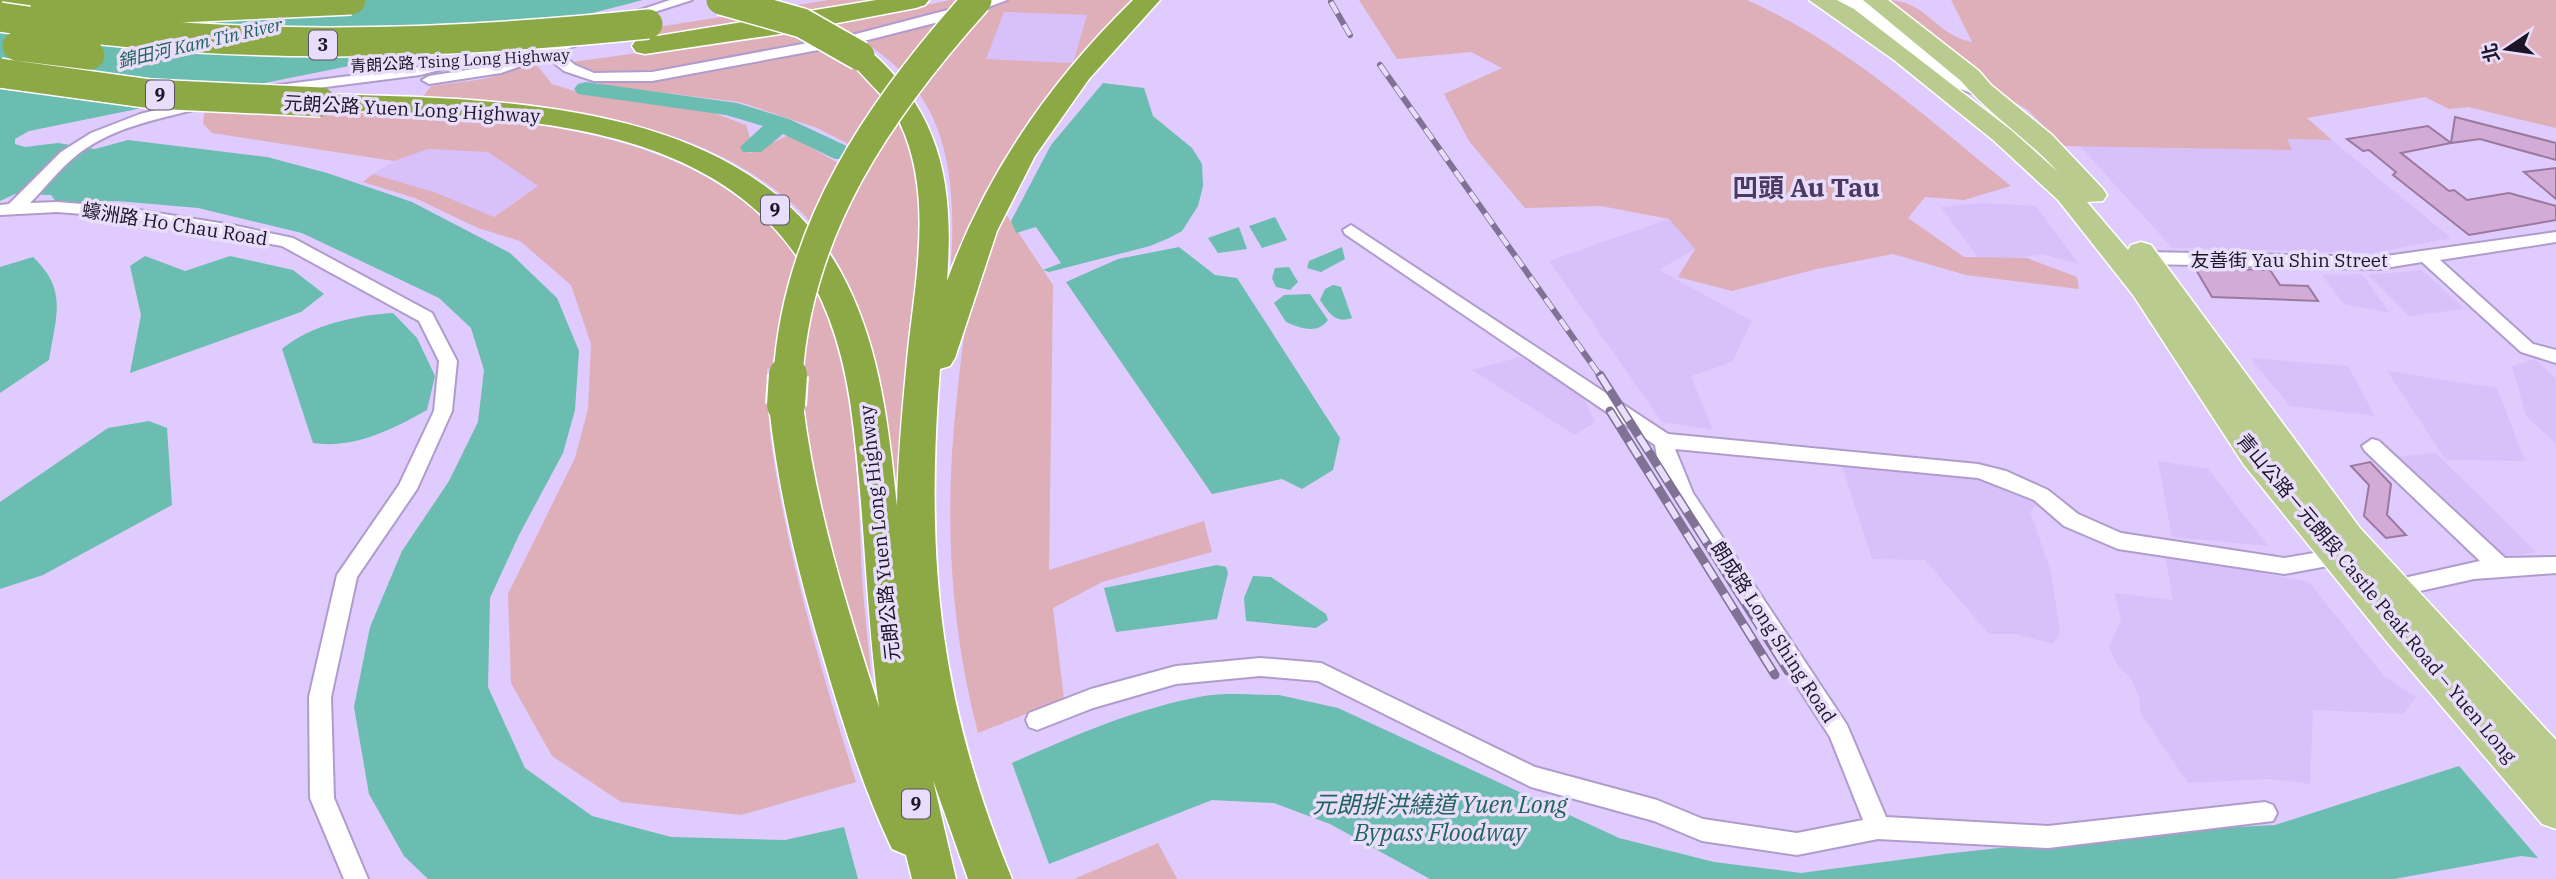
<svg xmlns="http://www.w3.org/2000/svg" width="2556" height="879" font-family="'IBM Plex Serif','Noto Sans TC',serif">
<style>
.built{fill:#d8c1fa}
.green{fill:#deaeb9;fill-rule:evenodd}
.water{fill:#6abdb0}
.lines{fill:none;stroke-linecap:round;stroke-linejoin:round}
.river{fill:#6abdb0;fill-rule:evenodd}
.building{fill:#d2acd6;stroke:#9c789f;stroke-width:2}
.street-casing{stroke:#b09ccc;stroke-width:4}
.secondary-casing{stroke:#b09ccc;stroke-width:4}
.primary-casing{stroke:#fff;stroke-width:3}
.highway-casing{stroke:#fff;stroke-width:3}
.street{fill:#fff;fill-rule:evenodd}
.secondary{fill:#fff;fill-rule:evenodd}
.primary{fill:#bacb8f;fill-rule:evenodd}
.highway{fill:#8ca945;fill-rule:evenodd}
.rail-far1-casing{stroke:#807295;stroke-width:6}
.rail-casing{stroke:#807295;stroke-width:9}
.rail-far1{stroke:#e8ddfb;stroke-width:4.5;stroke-dasharray:13;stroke-linecap:butt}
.rail{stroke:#e8ddfb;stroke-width:6;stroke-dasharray:18;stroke-linecap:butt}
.highway-bridge-far1-casing{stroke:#fff;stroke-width:32;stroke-linecap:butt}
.highway-bridge-casing{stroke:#fff;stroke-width:42;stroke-linecap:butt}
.highway-bridge-far1{stroke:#8ca945;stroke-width:29}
.highway-bridge{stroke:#8ca945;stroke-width:38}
.labels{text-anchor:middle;stroke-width:7;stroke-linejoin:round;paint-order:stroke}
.far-street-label{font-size:16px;fill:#1d1527;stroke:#e8ddfb}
.far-water-label{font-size:18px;font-style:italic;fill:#21645b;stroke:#e8ddfb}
.shield{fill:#e8ddfb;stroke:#5a5167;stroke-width:2}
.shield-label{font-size:18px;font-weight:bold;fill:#1d1527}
.street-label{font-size:19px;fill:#1d1527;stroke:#e8ddfb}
.near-water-label{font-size:24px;font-style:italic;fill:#21645b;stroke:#e8ddfb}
.district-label{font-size:26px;font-weight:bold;fill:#4b3962;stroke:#e8ddfb}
</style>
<rect width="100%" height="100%" fill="#dfcbfd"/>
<!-- built -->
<path class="built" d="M1003,12L1087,15L1073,63L986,59Z
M2286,139L2332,140L2451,238L2374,253L2172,248L2080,146L2291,150Z
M428,149L488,152L538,186L494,217L434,192L373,174L397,159Z
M1982,203L2036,206L2079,264L2042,254L2005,260L1985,267L1941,207Z
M1677,216L1703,244L1659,270L1752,321L1732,362L1691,376L1713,430L1662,422L1549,261Z
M2422,270L2465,309L2409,316L2368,275Z
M2361,274H2362L2390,313L2344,304L2322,275Z
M1520,357L1580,391L1595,422L1575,435L1472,370Z
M2250,358L2348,366L2375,416L2290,406Z
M2535,359L2556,379V444L2526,416L2512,366Z
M2387,371L2497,388L2525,461L2446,460Z
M2436,453L2536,552L2501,558L2393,457Z
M2158,461L2208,469L2268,546L2172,537Z
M1842,466L1969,475L2023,493L2040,504L2030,511L2051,572L2060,633L2053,644L2015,634H1989L1925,560L1872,559Z
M2165,555L2309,582L2384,676L2416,697L2403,714L2313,710L2310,784L2270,779L2188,783L2141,714L2139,696L2131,679L2116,663L2109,647L2121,620L2114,593L2173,600Z"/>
<!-- green -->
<path class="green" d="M829,0H893L650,39L651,28Z
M950,0H1132L1110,22L1078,65L960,263L951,264C958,152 940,77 834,25ZM1004,12L1087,15L1073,63L986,59Z
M1359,0H1747C1845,43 1928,119 2011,186L1964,200L1925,197L1908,218L1964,257L2027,258L2077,277L2079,289L1966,275L1893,254L1817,269L1732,291L1678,277L1695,249L1669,219L1601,206L1525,208L1469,141L1444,94L1502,68L1471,52L1397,59Z
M1887,0C1927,0 1933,34 1972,42L1951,0H2556V128L2468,107L2449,109L2425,97L2307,118L2332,140L2287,139L2292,150L2063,146L2028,110L2004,96Z
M799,31L838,50L899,109L922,191L895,534C887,465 887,380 861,315C847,277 826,235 796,207C697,116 549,105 422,98L431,86L484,79L536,64L552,84L581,93L709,111L746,125L751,141L741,149L750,153L789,135L852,171L872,156L817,128L740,102L600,85L572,62Z
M205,107C267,109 330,110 393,113C562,120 774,141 832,331C857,411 858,494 862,576C864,612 869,648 872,684L843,601L802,430L799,364L767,369C768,395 768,423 772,449C789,563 822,673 856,782L741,815L621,802L552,756L511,683L508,594L575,458L588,409L591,344L571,285L520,241L478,228L415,198L363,182L373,174L434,192L494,217L538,186L488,152L428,149L394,161L212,133L203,124Z
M1004,211L1053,285L1049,570L1204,521L1212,552L1102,582L1053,608L1064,699L978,733C949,621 944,511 957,396C961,359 965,321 974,285C981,260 995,235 1004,211Z
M1158,843L1177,879H1074Z"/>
<!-- water -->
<path class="water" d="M154,0H643L526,30L29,131L15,139V144L25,147L58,143L95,149L128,140L267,157L327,173L412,202L510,253L557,298L579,351L575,410L563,453L519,535L490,598L488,687L525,768L592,816L671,837L785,840L844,827L858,879H428L404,856L369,794L354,707L370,627L402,551L449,481L478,422L484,370L471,328L439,298L302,233L198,208L117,201L57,203L51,195L15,194L0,201V31Z
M1103,83L1144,88L1153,116L1192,148L1202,164L1203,186L1198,206L1182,231L1169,238L1150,246L1049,272L1043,270L1061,263L1036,227L1016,233L1011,221L1051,145Z
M1275,217L1287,240L1262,248L1249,226Z
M1239,227L1247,249L1218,253L1208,238Z
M1179,247L1215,275L1237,278L1340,438L1333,470L1302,489L1282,479L1212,494L1066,282L1118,259Z
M1342,247L1345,259L1321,272L1307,268L1309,261Z
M145,256L185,271L230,256L293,270L324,294L301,312L130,373L141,315L130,266Z
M33,257C68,290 56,316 49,360L0,393V267Z
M1289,267L1298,282L1290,290L1276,287L1272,278L1275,268Z
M1333,285L1341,287L1352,318C1335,324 1329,313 1320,300L1325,289Z
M1310,294L1328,320C1317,335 1300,328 1286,322L1274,303L1284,295Z
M393,313L417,338L435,376L427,410C391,430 354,449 313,443L282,349C310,325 357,315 393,313Z
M149,421L167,428L172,505L43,575L0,589V502L108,428Z
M1217,565L1226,567L1228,573L1217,619L1116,632L1104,588Z
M1253,576L1271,577L1326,614L1328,620L1316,628L1246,621L1244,598Z
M1279,695L1338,708L1619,838L1714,862L1801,873L1944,854L2145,832L2275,825L2459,766L2538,858L2521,856L2394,879H1430L1330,824L1274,803L1212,800L1049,864L1012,763C1073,736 1137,708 1204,696C1228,692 1255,695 1279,695Z"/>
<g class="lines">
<!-- river -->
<path class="river" d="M586,82L737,103L789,119L853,149L856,154L853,159H835L783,134L761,152H743L740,147L763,126L726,115L578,94L574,89L578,84Z"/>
</g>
<!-- building -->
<path class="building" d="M2455,117L2556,143V160L2480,139L2451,143Z
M2428,126L2451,143L2401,153L2449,191L2454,190L2467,200L2509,193L2556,206V220L2469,235L2393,175L2396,172L2369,150L2363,151L2347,139Z
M2556,168V199L2524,172Z
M2195,268L2270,270L2280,285L2308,286L2318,301L2212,297Z
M2370,462L2391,484L2387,515L2406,535L2386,538L2364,516L2369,485L2351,466Z"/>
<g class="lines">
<!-- street casing -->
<g class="street-casing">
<path id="street" d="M670,0H692L626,21L619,17Z
M986,0H1007L970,14L856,43L652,81H594L564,71L547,57L501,73L429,84L422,80L429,76L498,65L541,49L533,38L540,34L545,35L552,45L586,32H596V38L559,52L575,65L594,73L652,72L856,34Z
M523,40L530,44L528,47L420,75L271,94L264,90L271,86L420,67Z
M196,100L204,105L201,108C156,120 108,127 71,160C56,173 44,189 30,203L57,202L120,207L232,225L293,238L432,313L457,361L452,411L417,489L357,577L331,697L334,798L368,879H344L310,798L309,697L337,575L399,485L434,411L439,361L419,321L282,246L120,217L57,212L0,215V205L9,204L61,152L91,133L140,114Z
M1351,225L1668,434L1978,464L2006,471L2048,490L2078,514L2121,533L2284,558L2337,549L2344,551L2347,557L2344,563L2284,574L2118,549L2064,526L2034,500L1978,478L1675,449L1693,493L1847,725L1886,817L2048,826L2265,802L2273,805L2277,813L2273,821L2048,848L1878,839L1797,855L1702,841L1654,821L1531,787L1318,681L1260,676L1176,684L1093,708L1037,730L1029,727L1026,720L1029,713L1091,689L1176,666L1260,658L1321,663L1535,767L1657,800L1703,819L1797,833L1863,820L1830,737L1678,501L1657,457L1655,445L1345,234L1343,230Z
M2556,232V242L2440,260L2533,344L2556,350V363L2521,352L2422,262L2379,269L2147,264L2138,258L2147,252L2379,257Z
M2372,439L2379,441L2505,558L2556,557V573L2474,579L2393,597L2386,594L2382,588L2386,582L2480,561L2365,451L2362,446Z"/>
</g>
<!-- secondary casing -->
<g class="secondary-casing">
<path id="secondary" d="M1840,0H1863L1963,74L1990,85L1993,90L1982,97L1947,84Z"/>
</g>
<!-- primary casing -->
<g class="primary-casing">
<path id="primary" d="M1809,0H1837L1854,9L2011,130L2058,172C2028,139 1990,115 1961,81L1863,0H1888L1979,71L1991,85L2052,135L2103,189L2107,195L2103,201L2087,202L2128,250L2131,245L2141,242L2151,245L2360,528L2556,740V829L2542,824L2387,642L2244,465L2133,295L2058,200L1993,140L1894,60Z"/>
</g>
<!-- highway casing -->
<g class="highway-casing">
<path id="highway" d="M0,0H32L34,2L30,7L21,10L0,6Z
M876,0H929L925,5L916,8L780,34L645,54L636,52L632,46L636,40L645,38Z
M1133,0H1160L1089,79L1035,156L997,231L955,358L950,366L940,369C925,560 939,701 1012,879H968L933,780L956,879H912L906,855L892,849C863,788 843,724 824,659C799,576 778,492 769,405L774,396L786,393L798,396L803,405C816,509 847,608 879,707C865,606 865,503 850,401C808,117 550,117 321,110L311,108L307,102L311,96L321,94C499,99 756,98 847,284C881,353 889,430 897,506C898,454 903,402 908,350C916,277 933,193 900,123C887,95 863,80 847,56L851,50H869C943,115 954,187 947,281C986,173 1051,80 1133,0Z"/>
</g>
<!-- street -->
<use href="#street" class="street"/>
<!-- secondary -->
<use href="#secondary" class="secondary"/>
<!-- primary -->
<use href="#primary" class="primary"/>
<!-- highway -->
<use href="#highway" class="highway"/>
<!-- rail-far1 casing -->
<g class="rail-far1-casing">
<path id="rail-far1" d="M1331,2L1350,35
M1380,65L1601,377"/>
</g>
<!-- rail casing -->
<g class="rail-casing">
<path id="rail" d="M1600,375L1788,671
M1610,411L1775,675"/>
</g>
<!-- rail-far1 -->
<use href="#rail-far1" class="rail-far1"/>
<!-- rail -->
<use href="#rail" class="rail"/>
<!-- highway-bridge-far1 casing -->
<g class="highway-bridge-far1-casing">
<path id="highway-bridge-far1" d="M721,0L802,23L860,56
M45,4L179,8L351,0
M0,17C224,51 424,47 648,24
M17,46L90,55
M0,73L151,94L321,102
M788,377C797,228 880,108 977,0"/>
</g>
<!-- highway-bridge casing -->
<g class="highway-bridge-casing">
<path id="highway-bridge" d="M786,405L788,375"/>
</g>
<!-- highway-bridge-far1 -->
<use href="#highway-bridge-far1" class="highway-bridge-far1"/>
<!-- highway-bridge -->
<use href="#highway-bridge" class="highway-bridge"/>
</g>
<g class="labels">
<!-- far-street labels -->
<g class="far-street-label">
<text transform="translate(460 60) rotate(-3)" y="6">青朗公路 Tsing Long Highway</text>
</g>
<!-- far-water labels -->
<g class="far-water-label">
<text transform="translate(200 43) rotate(-13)" y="6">錦田河 Kam Tin River</text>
</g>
<!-- shield labels -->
<g class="shield">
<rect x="309" y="30.5" width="28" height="29" rx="5"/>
<rect x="146" y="80.5" width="28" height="29" rx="5"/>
<rect x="761" y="195.5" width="28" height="29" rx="5"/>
<rect x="902" y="789.5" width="28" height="29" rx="5"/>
</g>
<g class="shield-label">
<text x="323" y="51">3</text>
<text x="160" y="101">9</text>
<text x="775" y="216">9</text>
<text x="916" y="810">9</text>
</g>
<!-- street labels -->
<g class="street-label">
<text transform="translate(412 109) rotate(3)" y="7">元朗公路 Yuen Long Highway</text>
<text transform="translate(175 224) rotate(9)" y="7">蠔洲路 Ho Chau Road</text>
<text x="2289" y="267">友善街 Yau Shin Street</text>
<text transform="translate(879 533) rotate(-96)" y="7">元朗公路 Yuen Long Highway</text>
<text transform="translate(2377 598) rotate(50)" y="7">青山公路－元朗段 Castle Peak Road – Yuen Long</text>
<text transform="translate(1774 632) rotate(57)" y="7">朗成路 Long Shing Road</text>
</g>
<!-- near-water labels -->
<g class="near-water-label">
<text x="1440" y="813">元朗排洪繞道 Yuen Long<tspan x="1440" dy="28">Bypass Floodway</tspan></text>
</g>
<!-- district labels -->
<g class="district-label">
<text x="1806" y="197">凹頭 Au Tau</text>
</g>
</g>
<!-- north arrow -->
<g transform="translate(2507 49) rotate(257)" stroke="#e8ddfb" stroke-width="5" paint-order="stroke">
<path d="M0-5L12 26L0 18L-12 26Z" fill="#1d1527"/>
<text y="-10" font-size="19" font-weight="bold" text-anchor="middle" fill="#1d1527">北</text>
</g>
</svg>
